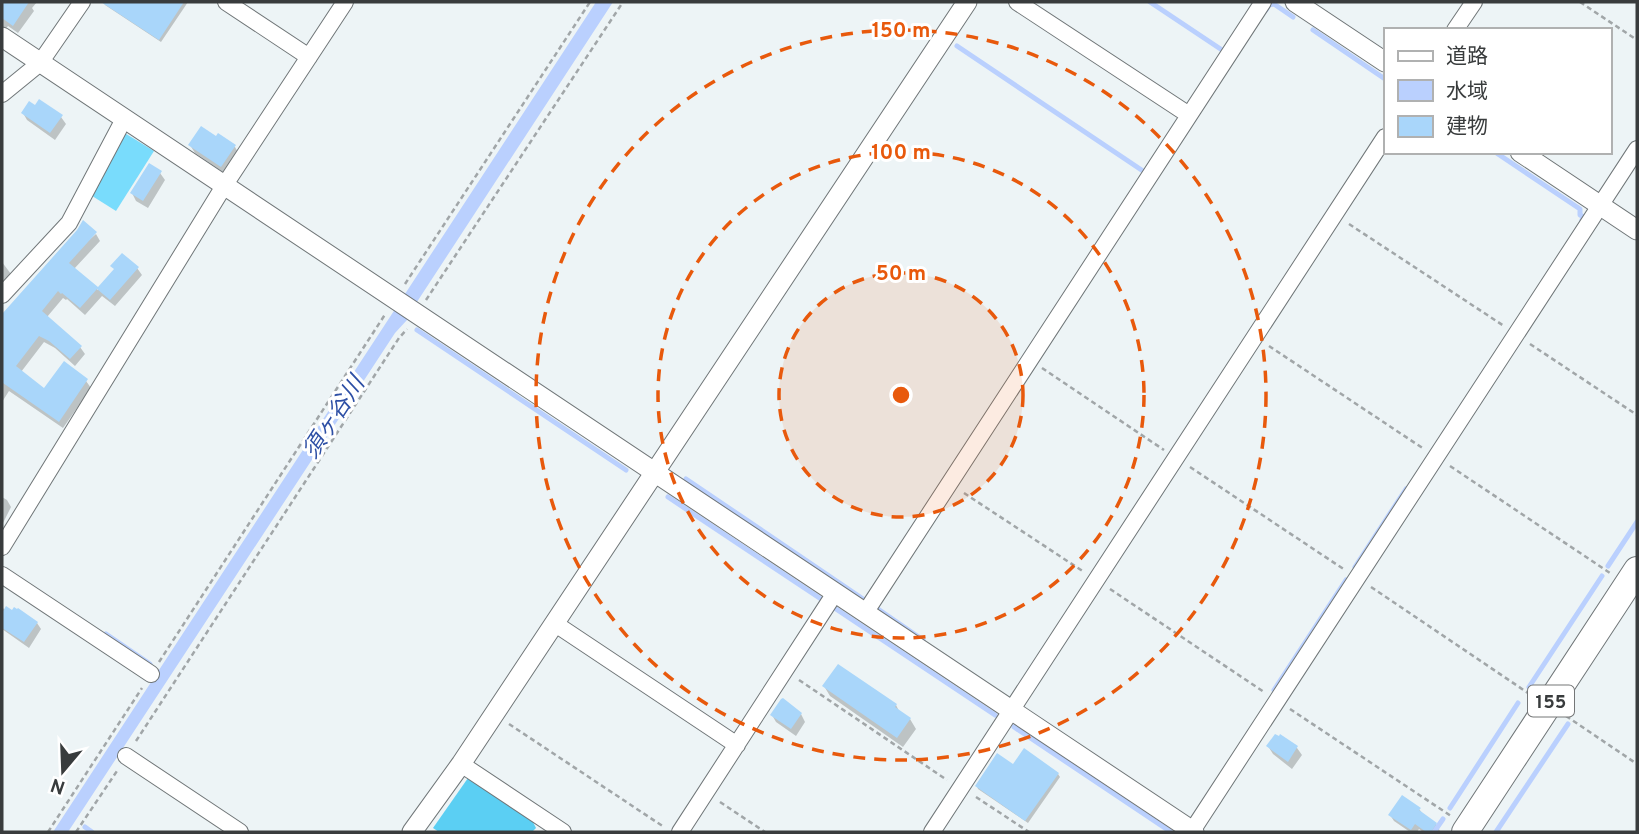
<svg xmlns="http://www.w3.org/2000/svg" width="1639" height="834" font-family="Overpass,'Noto Sans JP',sans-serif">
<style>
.green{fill:#79dcfc}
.forest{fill:#5bcff3}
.water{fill:#bad0fe}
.shadow{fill:#0003}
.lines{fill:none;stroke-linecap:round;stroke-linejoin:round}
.stream{stroke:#bad0fe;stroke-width:5}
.building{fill:#a9d6fa}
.minor-casing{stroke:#707678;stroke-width:18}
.tertiary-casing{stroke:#707678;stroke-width:21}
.trunk-casing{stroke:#707678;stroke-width:28}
.path{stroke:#a1a6a8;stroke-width:2.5;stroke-dasharray:5 3.5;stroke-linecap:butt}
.minor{stroke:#fff;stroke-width:16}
.tertiary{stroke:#fff;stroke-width:19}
.trunk{stroke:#fff;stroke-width:26}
.ring{fill:none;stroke:#e8590c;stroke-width:3.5;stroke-dasharray:12 9}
.labels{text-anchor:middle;stroke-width:6;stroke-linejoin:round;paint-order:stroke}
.shield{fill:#fff;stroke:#747677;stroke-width:2}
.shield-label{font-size:19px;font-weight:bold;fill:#393c3d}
.water-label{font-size:23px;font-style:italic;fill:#2d4fa5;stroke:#fff}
.centre{fill:#e8590c;stroke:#fff;stroke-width:3.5}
.ring-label{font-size:21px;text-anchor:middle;font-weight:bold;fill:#e8590c;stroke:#fff;stroke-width:6;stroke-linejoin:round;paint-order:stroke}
</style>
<rect width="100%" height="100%" fill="#edf4f6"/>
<!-- green -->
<path class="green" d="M123,132L154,151L116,211L89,194Z"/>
<!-- forest -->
<path class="forest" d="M468,778L533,822L536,828L532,832H439L433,828Z"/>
<!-- water -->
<path class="water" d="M596,2H613L413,308L407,320L395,333L68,832H53Z"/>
<!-- shadow -->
<path class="shadow" d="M2,2H37L32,8L34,11L18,33L8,26L5,30L2,28Z
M103,2H188L161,42L105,5Z
M23,113L61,117L66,124L55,140L27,120Z
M190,145L235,147L239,154L226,174L195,153Z
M160,173L165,180L148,208L136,201L132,193Z
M96,234L100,241L74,269L98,290L137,268L142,275L115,306L102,296L85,315L67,299L66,300L63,298L47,317L80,347L85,354L75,366L55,348L44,342L21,372L44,390L86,381L91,388L63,428L9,391L2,402V314L3,315Z
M2,262L11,274L2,284Z
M2,497L7,500L11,507L2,525Z
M2,608L37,623L41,629L29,648L2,629Z
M824,686L896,705L900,713L910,719L916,729L903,747L830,696Z
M801,714L805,722L796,736L776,722L772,715Z
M1281,737L1297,748L1302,755L1292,769L1273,754L1268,746Z
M1013,767L1058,774L1060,777L1028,823L978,789L977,786Z
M1419,809L1423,814L1436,824L1440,831L1439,832H1423L1419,829L1417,832H1410L1394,821L1390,815Z"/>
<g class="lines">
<!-- stream -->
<path class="stream" d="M1150,2L1222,50
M1266,10L1269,5L1274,4L1293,17
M1313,30L1385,79
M957,46L1143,171
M1495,152L1580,209V215L1584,217L1582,220
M417,330L626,470
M686,479L866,601
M668,497L824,601
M1608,566L1637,522
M1355,567L1406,489
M875,607L923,640
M836,609L995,715
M106,634L150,664
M1529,687L1602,576
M1274,690L1346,580
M1014,727L1171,832
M1450,808L1518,703
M85,827L92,832
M1434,832L1443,819
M1496,832L1568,724"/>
</g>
<!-- building -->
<path class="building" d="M2,2H29L13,26L2,18Z
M101,2H184L159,40Z
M39,99L63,115L50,133L21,113L29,101L35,105Z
M201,126L216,136L218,133L236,145L221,167L188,145Z
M149,163L162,171L143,201L130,193Z
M83,220L97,232L69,263L98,287L114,269L110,266L122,253L139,267L110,300L97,289L80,308L62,293L61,294L58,291L42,311L82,346L70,359L49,341L39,336L16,366L44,388L64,361L88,379L59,422L3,383L2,384V314L77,230Z
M6,606L12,610L14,607L17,609L18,608L38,622L24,642L2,628V613Z
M838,664L897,704L895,707L911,718L897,738L822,686Z
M783,698L802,713L791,729L770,715L781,699Z
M1275,734L1279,736L1280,734L1298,746L1288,762L1266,746Z
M1024,748L1059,773L1025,821L975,786L997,753L1013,764Z
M1402,795L1421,808L1419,810L1437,823L1431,832H1426L1415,824L1411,830L1388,815Z"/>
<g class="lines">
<!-- minor casing -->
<g class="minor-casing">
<path id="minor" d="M226,2L309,57
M1017,2L1189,115
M1455,30L1474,2
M2,94L40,63L82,2
M2,295L69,223L124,119
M2,547L224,186L345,2
M2,575L151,674
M865,613L1263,2
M554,623L737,745
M126,756L240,832
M461,764L563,832
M1192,831L1637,149
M680,832L835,593
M932,832L1385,137"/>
</g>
<!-- tertiary casing -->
<g class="tertiary-casing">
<path id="tertiary" d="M1295,2L1385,62
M2,37L1194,832
M1520,152L1637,230
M412,832L461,764L967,2"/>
</g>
<!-- trunk casing -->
<g class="trunk-casing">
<path id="trunk" d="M1465,832L1637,570"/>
</g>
<!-- path -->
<path class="path" d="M1580,2L1637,40
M1349,224L1504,326
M405,284L590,2
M426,300L623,2
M1530,344L1637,415
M1269,346L1424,449
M1042,368L1164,450
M1450,466L1610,573
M1190,467L1345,570
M964,493L1084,572
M1371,587L1531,695
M1110,589L1264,692
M159,662L386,313
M799,680L947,780
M1290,709L1451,816
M1566,716L1637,764
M509,724L664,827
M136,741L399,338L407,329
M976,797L1029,832
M720,802L765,832
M48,832L142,688
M76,832L117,771"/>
<!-- minor -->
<use href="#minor" class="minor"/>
<!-- tertiary -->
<use href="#tertiary" class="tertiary"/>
<!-- trunk -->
<use href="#trunk" class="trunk"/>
</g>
<!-- distance rings -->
<circle cx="901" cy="395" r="122" fill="#e8590c" fill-opacity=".12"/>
<g class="ring">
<circle cx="901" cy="395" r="122"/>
<circle cx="901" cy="395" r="243"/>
<circle cx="901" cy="395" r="365"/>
</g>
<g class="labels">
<!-- shield labels -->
<rect class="shield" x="1528" y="685.5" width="46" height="31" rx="5"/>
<g class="shield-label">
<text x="1551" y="708">155</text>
</g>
<!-- water labels -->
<g class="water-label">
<text transform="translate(333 417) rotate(-57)" y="8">須ヶ谷川</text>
</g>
</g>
<circle cx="901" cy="395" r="10" class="centre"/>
<g class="ring-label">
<text x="901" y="37">150 m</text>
<text x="901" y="159">100 m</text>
<text x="901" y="280">50 m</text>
</g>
<!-- border -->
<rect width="1639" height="834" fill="none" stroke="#393c3d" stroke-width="7"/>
<!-- legend -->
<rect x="1384" y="28" width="228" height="126" fill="#ffffff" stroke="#b0b1b1" stroke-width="2"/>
<rect x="1398" y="51" width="35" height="10" fill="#ffffff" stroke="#b0b1b1" stroke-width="2"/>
<text x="1446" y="63" font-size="21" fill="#393c3d">道路</text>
<rect x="1398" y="80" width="35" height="21" fill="#bad0fe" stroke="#b0b1b1" stroke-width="2"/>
<text x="1446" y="98" font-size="21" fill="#393c3d">水域</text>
<rect x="1398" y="116" width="35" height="21" fill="#a9d6fa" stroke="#b0b1b1" stroke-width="2"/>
<text x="1446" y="133" font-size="21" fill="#393c3d">建物</text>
<!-- north arrow -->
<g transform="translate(63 771) rotate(199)" stroke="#ffffff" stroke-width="5" paint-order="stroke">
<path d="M0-5L12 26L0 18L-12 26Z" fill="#393c3d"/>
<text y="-10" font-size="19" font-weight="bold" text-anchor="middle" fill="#393c3d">N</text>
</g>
</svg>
